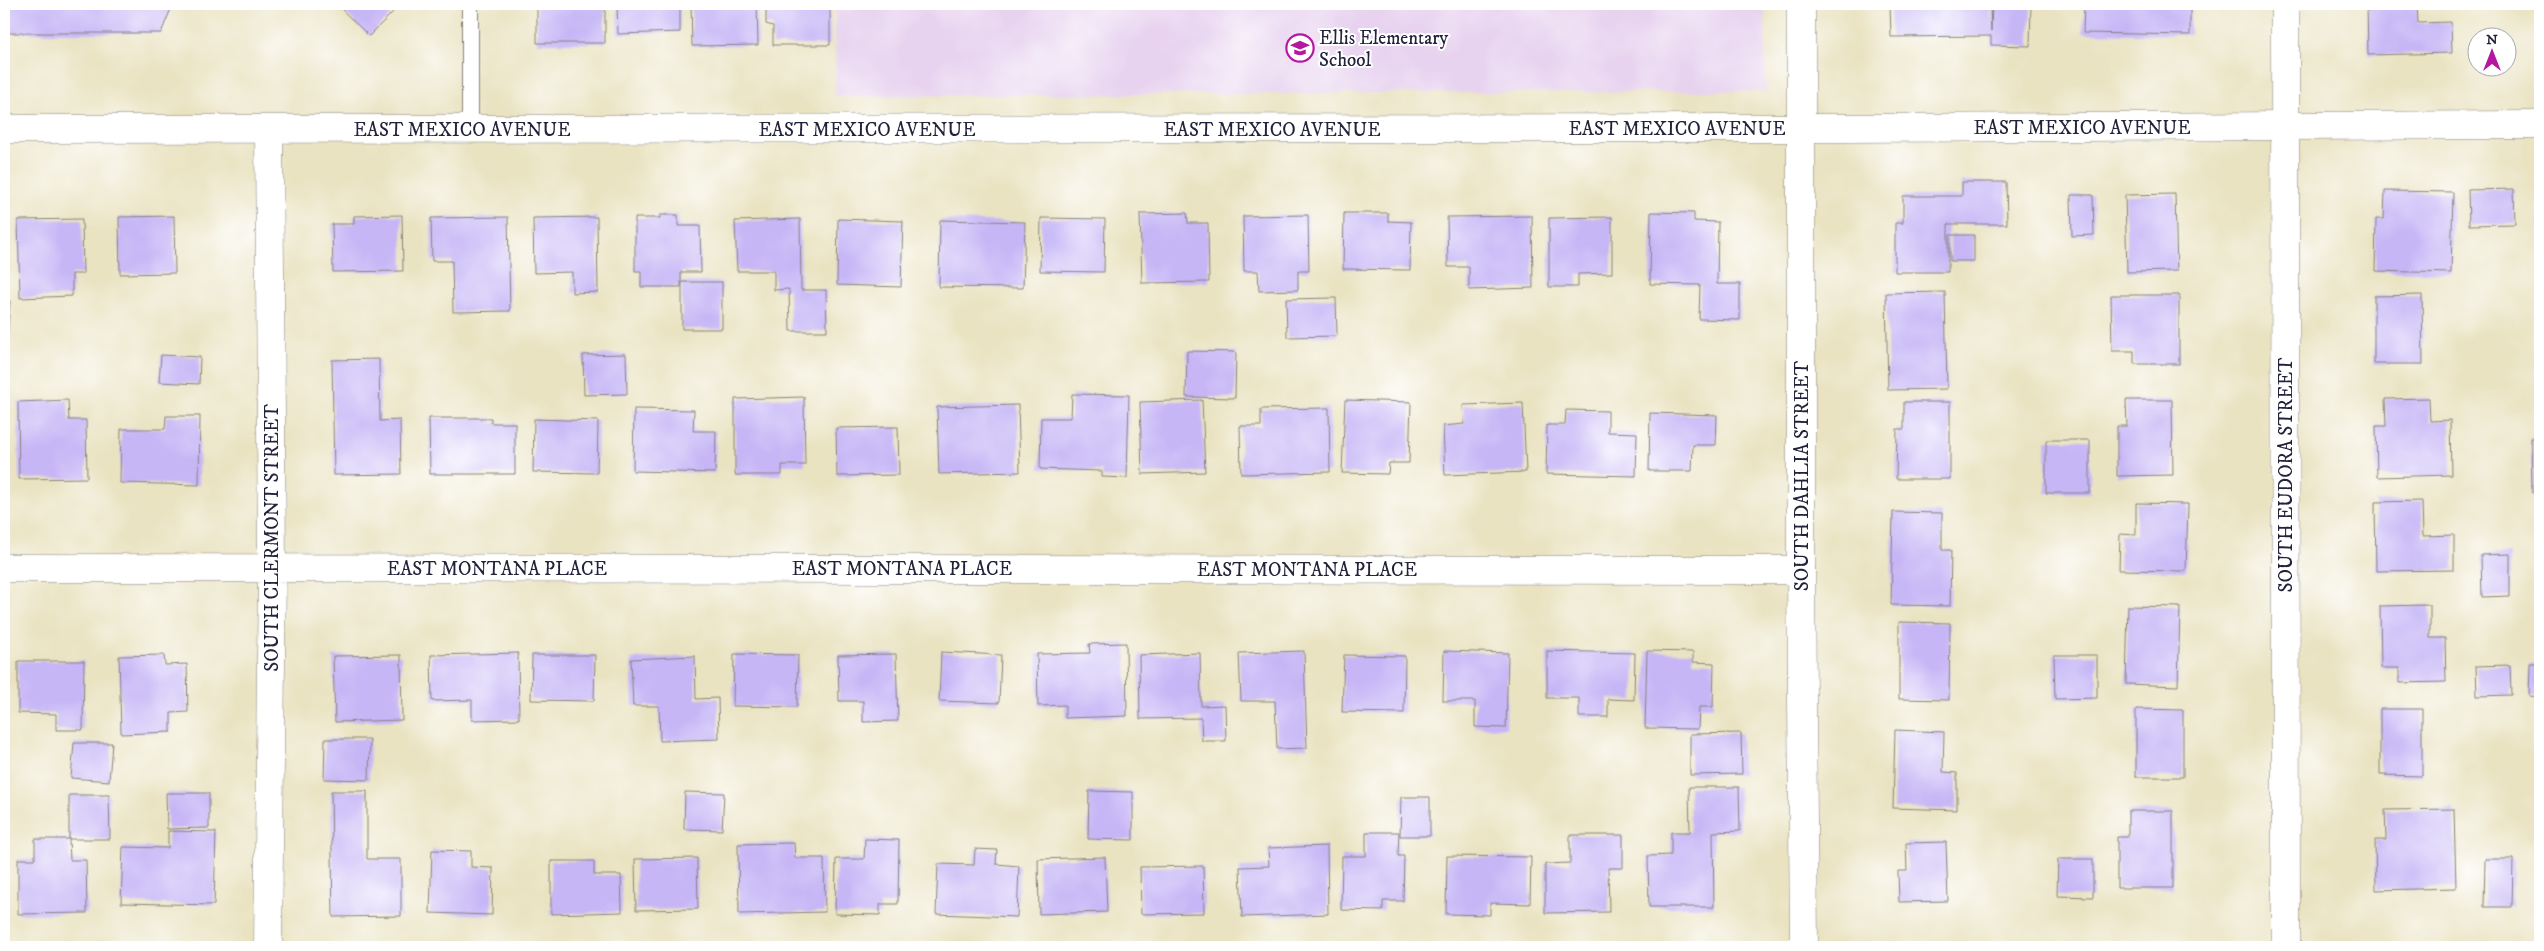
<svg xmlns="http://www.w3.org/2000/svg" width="2544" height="951" font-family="'IM FELL DW Pica',serif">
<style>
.built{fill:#e7d2ef}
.building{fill:#c6b6f6}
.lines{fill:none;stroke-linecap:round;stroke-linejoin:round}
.service-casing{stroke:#86827e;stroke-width:18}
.minor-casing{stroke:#86827e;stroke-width:29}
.tertiary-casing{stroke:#86827e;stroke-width:29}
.service{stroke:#fff;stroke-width:16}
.minor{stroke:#fff;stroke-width:28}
.tertiary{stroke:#fff;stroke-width:28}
.labels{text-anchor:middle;stroke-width:4;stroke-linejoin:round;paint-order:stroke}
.poi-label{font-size:19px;fill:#22223b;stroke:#fff;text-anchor:start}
.street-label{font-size:19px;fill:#22223b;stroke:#fff}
</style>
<rect width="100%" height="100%" fill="#fff"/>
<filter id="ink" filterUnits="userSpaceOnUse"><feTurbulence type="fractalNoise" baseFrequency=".02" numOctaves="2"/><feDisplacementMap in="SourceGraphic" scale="10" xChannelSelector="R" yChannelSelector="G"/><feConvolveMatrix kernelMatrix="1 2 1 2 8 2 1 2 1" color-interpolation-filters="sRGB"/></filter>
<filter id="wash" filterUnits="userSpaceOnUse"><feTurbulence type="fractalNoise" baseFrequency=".0096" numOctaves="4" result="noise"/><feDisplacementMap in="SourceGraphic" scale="20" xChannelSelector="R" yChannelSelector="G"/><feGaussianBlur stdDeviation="1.12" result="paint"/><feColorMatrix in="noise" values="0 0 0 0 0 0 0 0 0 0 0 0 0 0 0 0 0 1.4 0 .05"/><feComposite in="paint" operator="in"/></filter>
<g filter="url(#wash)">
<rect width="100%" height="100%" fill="#eae3c2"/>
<!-- built -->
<path class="built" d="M835,4H1765L1766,91L835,96Z"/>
<g id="blocks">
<!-- building -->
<path class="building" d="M4,4H173L161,33H4Z
M336,4H401L369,36Z
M537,4H605V43H537Z
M617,4H680V32L618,34Z
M691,4H757L758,45L692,46Z
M766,4H830V45H773V26L766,24Z
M1890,4H1990L1991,31L1992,4H2031L2030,46L1991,45V36L1891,37Z
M2084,4H2190V35L2083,33Z
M2367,4H2417L2418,23L2451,22L2452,53L2368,55Z
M1962,182H2006L2007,224H1948V272H1895V223H1903V196H1962Z
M2514,189L2515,224L2469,225L2468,190Z
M2385,191L2453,192L2451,273L2375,271L2376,219H2384Z
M2175,194L2177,271L2127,272L2125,195Z
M2071,195H2093L2094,235L2072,236Z
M1651,212L1694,213V221L1718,222L1717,284H1740V320L1699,319L1700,285L1650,284Z
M1187,213L1188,223H1208L1209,282L1142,283L1140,214Z
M1344,213H1388V221L1411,222L1410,270L1343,269Z
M402,215L403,271L333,272L332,224H354V216Z
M660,215H678V226H700L701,272H681V287H641V271H635V218H660Z
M1308,215L1309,271H1298V290L1259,291L1258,271H1244L1243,216Z
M174,216L175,273L120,274L119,217Z
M1532,216L1533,288L1469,290V267H1448L1447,217Z
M508,217L510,311L453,312L452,261H432L431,218Z
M597,217L598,292L572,293V272L534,273L533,218Z
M1612,217V273L1578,274V287H1549V218Z
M1041,218L1105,219L1104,272L1040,271Z
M82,219L83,274H72V296L20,298L18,220Z
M800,219L801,290H826L827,331H790L789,289L774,290V271H737L735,221Z
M838,219L903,221L901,287L837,285Z
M940,220L1025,222L1023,288L939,287Z
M1950,235H1974V261H1950Z
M682,282H722V329H682Z
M1945,292L1947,389L1888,390L1886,293Z
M2111,295H2179V364H2134V351H2112Z
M2422,295L2423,364H2374V296Z
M1336,298L1337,336L1287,337L1286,299Z
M4,300L10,301L7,341H4Z
M1187,351L1236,352L1235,398L1186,397Z
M626,354L627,394L584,395L583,355Z
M161,355L200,357L199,384L159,382Z
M379,359L380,421L400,420L401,474L334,475L332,360Z
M1072,394L1129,395L1127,478L1102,477V471L1040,469L1041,418H1071Z
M804,397L805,465H782V475H735V399Z
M2429,398L2430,421L2450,420L2451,475L2377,477L2376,426H2386L2385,399Z
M68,400L69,420H86L87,478L19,479L18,402Z
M1202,400L1205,472L1142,474L1140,402Z
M1345,400L1411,402L1409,463H1389L1388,474L1342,473Z
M2126,400H2172L2173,475L2117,476V426H2127Z
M1904,402H1950V479H1896L1897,429H1904Z
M1523,403L1526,472L1445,475L1443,426L1464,424L1463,405Z
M1018,405L1020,472L939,474L937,407Z
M1329,408L1330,472L1241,474L1240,426H1261V409Z
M634,409L694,410L693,431H716L715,473L633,471Z
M1566,410L1608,411V432L1637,433L1636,476L1546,474L1547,425H1565Z
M1650,413L1717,415L1716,445H1693L1692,471H1649Z
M166,416H200L199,485L120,483L121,429H165Z
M429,418H491V423H515V474H430Z
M534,419L598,421L597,473L533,472Z
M898,427L899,475L837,476L836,428Z
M2531,438H2540V493H2532Z
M2046,440H2090V493H2046Z
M2422,501L2423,536L2454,535V570L2376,571L2375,502Z
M2136,503L2188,504L2186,571L2119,570L2120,534L2136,535Z
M1893,512L1942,513V550H1951L1950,606L1891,605Z
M2510,554V596L2482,597L2481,555Z
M2537,571H2540V597H2538Z
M2430,605V638H2445L2446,682L2399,683V668H2381L2380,606Z
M2128,606L2180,607L2178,686L2126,684Z
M1899,622L1950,623L1949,700L1899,699Z
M1126,643L1127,716L1065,718V705L1038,706L1037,654L1090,653L1089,644Z
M1304,651L1307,748L1277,749L1275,701H1241L1239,653Z
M1444,651L1508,653L1506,728L1475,727V701H1443Z
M1547,651L1635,653L1634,700L1608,699V717H1579V698H1547Z
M1647,651L1693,652V662L1714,663L1713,707H1699L1698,729L1645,728Z
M941,652L1001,655L999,703L939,701Z
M518,653L519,719L472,720V700L432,701L431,655Z
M1200,653L1201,706L1225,705L1226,741H1202L1201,718L1140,719L1139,655Z
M734,654L798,655L797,707L733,706Z
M896,654L898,721L863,722V701H839L838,655Z
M164,655L165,665L187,664L188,712L171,713V732L121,734L119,656Z
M401,655L402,720L335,722L333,656Z
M532,655H595L594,701L531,700Z
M1344,655L1405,656L1404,713L1342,712Z
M2054,655H2097V698L2055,699Z
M695,656L696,699L718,698L719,739L660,741L659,706H633L631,659Z
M18,661H84L83,730H56V714L18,713Z
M2530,663H2540V697L2529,696Z
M2510,665L2511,695L2477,696L2476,666Z
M2136,709L2183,710V777H2136Z
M2380,709H2422V776L2380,775Z
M1895,730L1944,732L1943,772L1957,773V810L1893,808Z
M1741,733L1742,774L1690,775V734Z
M325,739H370L369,780L324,779Z
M74,743H112L109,781L71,778Z
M1689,787H1739L1740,831L1713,832L1714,907H1649L1648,856L1671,855V832H1690Z
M331,791H367V859H401V916L333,917Z
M1089,791L1133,792V840L1088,839Z
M685,792L724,793L722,830L684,829Z
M166,793H209V828L167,829Z
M69,795H109L110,839H69Z
M1401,797H1430V836H1400Z
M2454,809L2456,888L2376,890L2375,840H2386L2385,810Z
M2128,811H2173V888H2117V837H2128Z
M168,831L216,832L214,905L121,903L123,847L168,848Z
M1366,832H1399L1398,856H1404L1403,901H1383V911L1341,910L1342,856H1366Z
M1570,835H1623V868H1608L1609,912L1545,913V864L1570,863Z
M35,839H69L70,860H86L87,913L18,914V859H35Z
M865,839L899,840L898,904H880V915L835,914L836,859H864Z
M1946,842L1948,901L1899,902L1898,871H1907L1906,843Z
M794,843L795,858H824L825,912L739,914L738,844Z
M1327,846L1328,914L1242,917L1240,867L1269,866L1268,848Z
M975,849L997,850L996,864L1019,866L1017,917L936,914L938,864L974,865Z
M432,850L471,851V867L493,868L492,915L430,913Z
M1447,856L1531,857L1530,904L1490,903V915L1446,914Z
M1105,857L1107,912L1039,914L1038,859Z
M697,858L698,909L636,910L635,859Z
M2058,859H2093V897L2057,896Z
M2485,859H2513L2512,907H2484Z
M551,861H594V875H621L622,912L551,914Z
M1203,866L1204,913L1141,914L1140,867Z"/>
</g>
</g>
<g filter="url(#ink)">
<use href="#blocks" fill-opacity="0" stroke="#86827e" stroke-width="1"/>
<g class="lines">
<!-- service casing -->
<g class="service-casing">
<path id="service" d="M470,4V129"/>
</g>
<!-- minor casing -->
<g class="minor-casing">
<path id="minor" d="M2285,4L2286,947
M4,568L1801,570
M268,947L272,567L269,130"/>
</g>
<!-- tertiary casing -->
<g class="tertiary-casing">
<path id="tertiary" d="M1801,4V570L1804,947
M4,129L1835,128L2540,125"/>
</g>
<!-- service -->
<use href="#service" class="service"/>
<!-- minor -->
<use href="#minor" class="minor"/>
<!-- tertiary -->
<use href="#tertiary" class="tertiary"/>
</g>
</g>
<!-- icons -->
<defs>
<g id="school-ring" transform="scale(1.4375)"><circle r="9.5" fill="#fff" stroke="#b5179e" stroke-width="1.5"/><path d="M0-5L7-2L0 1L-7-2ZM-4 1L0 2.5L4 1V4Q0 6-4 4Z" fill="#b5179e"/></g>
</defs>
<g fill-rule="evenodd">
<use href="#school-ring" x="1300" y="48"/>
</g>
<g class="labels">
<!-- poi labels -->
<g class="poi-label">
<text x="1319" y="44">Ellis Elementary<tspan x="1319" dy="22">School</tspan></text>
</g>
<!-- street labels -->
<g class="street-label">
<text x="2082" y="134">EAST MEXICO AVENUE</text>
<text x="1677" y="135">EAST MEXICO AVENUE</text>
<text x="462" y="136">EAST MEXICO AVENUE</text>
<text x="867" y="136">EAST MEXICO AVENUE</text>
<text x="1272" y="136">EAST MEXICO AVENUE</text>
<text transform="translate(2285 475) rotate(-90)" y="7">SOUTH EUDORA STREET</text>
<text transform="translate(1801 476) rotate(-90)" y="7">SOUTH DAHLIA STREET</text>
<text transform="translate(271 538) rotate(-90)" y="7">SOUTH CLERMONT STREET</text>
<text x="497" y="575">EAST MONTANA PLACE</text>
<text x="902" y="575">EAST MONTANA PLACE</text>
<text x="1307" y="576">EAST MONTANA PLACE</text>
</g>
</g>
<!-- margin -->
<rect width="2544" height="951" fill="none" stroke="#fff" stroke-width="20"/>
<!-- north arrow -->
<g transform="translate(2492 52)"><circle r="24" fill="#ffffff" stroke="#a7a7b1"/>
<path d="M0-4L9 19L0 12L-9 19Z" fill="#b5179e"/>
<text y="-8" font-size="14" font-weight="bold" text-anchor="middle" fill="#22223b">N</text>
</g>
</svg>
